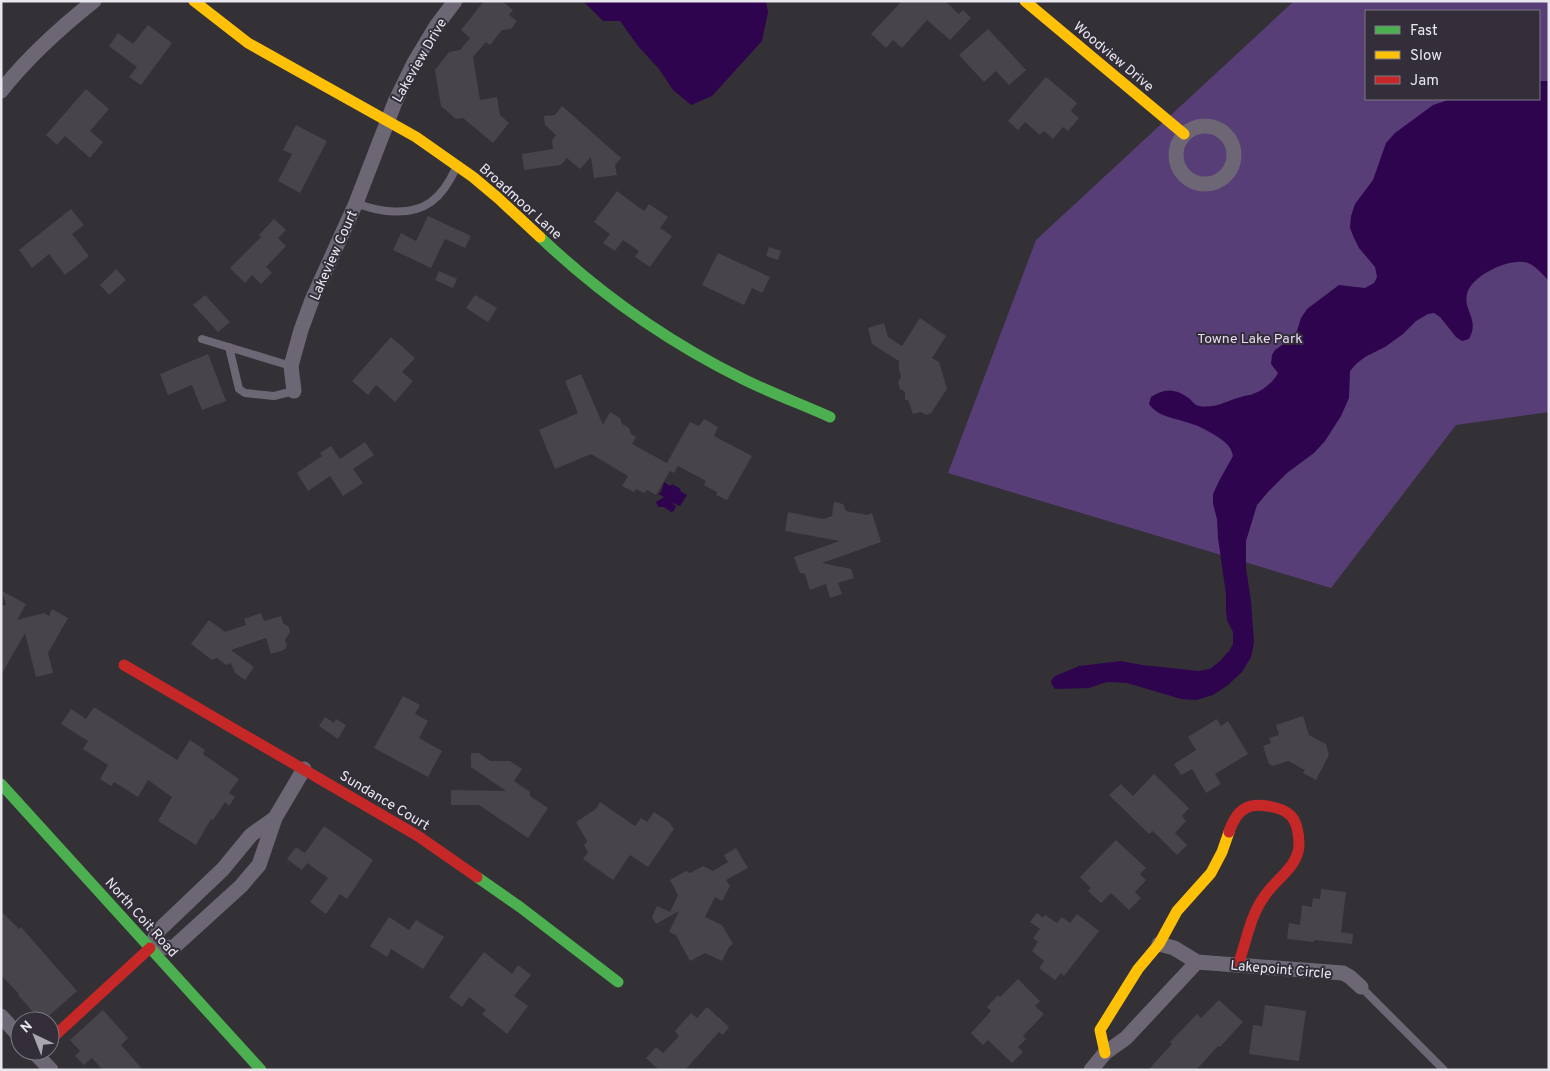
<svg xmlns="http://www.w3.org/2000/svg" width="1550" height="1071" font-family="Overpass,sans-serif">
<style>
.green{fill:#583e76;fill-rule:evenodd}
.water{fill:#2f044f}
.building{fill:#47454a}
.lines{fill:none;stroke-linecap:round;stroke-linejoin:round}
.lane{stroke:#6d6675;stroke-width:8}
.street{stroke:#6d6675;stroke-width:15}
.fast{stroke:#4caf50;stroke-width:11}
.slow{stroke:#ffc107;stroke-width:11}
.jam{stroke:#c62828;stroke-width:11}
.labels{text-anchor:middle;stroke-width:4;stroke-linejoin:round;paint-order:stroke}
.street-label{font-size:14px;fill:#e9e7ee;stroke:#332e39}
.park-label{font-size:14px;fill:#e5dbf2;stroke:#332e39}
</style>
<rect width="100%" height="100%" fill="#333136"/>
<!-- green -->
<path class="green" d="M1294,1H1549V412L1456,425L1331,588L948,473L1036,240ZM1366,11H1539V99H1366Z"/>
<!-- water -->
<path class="water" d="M583,1H766L768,12L762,41L712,96L691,105L673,90L659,69L638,46L620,21H603Z
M1539,81H1549V281C1543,275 1536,266 1528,263C1510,257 1471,276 1467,294C1463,311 1480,319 1469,339L1462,341L1456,337L1440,317L1434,313L1428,314L1416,321L1403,334L1385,347L1365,357L1356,364L1350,371L1349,398L1341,416L1325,441L1314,453L1287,473L1268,492L1257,505L1246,541V568L1251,601L1254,643L1251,657L1242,672L1228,685L1213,695L1196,700L1181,699L1127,683L1107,682L1089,688L1055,689L1051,683L1052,679L1055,676L1079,666L1121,661L1142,665L1199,671L1210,669L1220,661L1229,651L1233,644V632L1227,620L1226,610V594L1218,538L1217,519L1213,504V494L1219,481L1233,456C1231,445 1223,440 1213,434C1206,430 1199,426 1192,424C1177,418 1159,418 1149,404L1151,397C1163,389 1174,388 1187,397C1191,399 1194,405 1199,406C1215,409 1229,400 1244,396C1247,395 1252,395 1255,393C1263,391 1275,380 1278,373L1271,364L1272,355L1275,350L1289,340L1297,331L1301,318L1307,309L1339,285L1365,288L1374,283L1377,277L1375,267L1359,248L1354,238L1350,228L1351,216L1355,204L1373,180L1386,143L1395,133L1433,105L1451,99H1539Z
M664,482L670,486L672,484L681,489L680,491L687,495L680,506L673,503V504L676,506L674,511L671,512L664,507H658L656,502L664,497L658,494L661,492Z"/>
<!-- building -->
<path class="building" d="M484,1H502L513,10L509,15L517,21L511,29L502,30L490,45L486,42L473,57L480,100L497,97L500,115L509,123L493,143L463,118L456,119L441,106L435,70L449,52L460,50L470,38L461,30Z
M902,1H945L959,14L963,10L971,18L950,40L927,20L902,48L893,40L886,48L871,34Z
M148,25L172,43L141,85L129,77L137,67L109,46L118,33L133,44Z
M988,29L1026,70L1009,85L996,71L984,82L959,55Z
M1046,77L1077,103L1071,111L1079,118L1068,131L1063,127L1053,139L1044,131L1040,135L1025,122L1018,130L1008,121Z
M86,89L109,109L90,131L103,142L90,158L65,136L57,145L46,135Z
M562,106L621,158L615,165L617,175L594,178L591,157L580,169L567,158L561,165L524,170L522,154L553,149L552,140L556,135L545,125L544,116L555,115Z
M296,125L327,141L300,193L278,181L292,154L283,150Z
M617,191L644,211L649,204L668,217L660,228L672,236L650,267L635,257L639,251L623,240L615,251L603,243L610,234L594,222Z
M71,209L84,225L72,234L89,256L65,275L49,254L32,268L19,250Z
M428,216L471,236L465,248L445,239L431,268L393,250L401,233L416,241Z
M274,219L286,230L278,238L286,246L266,267L272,273L261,284L252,275L245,283L230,268L261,237L259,235Z
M769,247L781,251L778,260L766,256Z
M718,253L770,277L762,293L752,288L744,305L702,285Z
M116,269L126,280L109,295L100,285Z
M439,271L457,279L453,288L435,280Z
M205,295L230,322L218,332L193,305Z
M475,295L497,308L488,322L466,308Z
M920,318L946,336L932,358L939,362L947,389L931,413L926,415L921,412L913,414L908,400H905V392L900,389L898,382L901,377L899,370V361L872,344L868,328L884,323L888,337L902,346Z
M391,337L415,358L402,372L413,381L395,402L376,385L368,395L352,381Z
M208,354L226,401L202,410L192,385L168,395L160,374Z
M581,374L603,425L610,412L620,418L622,424L629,428L631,434L636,437L632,444L667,463L690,422L699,426L704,419L718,427L714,436L752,456L727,500L716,495L717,492L704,485L706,481L678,466L674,473L670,471L656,495L647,490L644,493L636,489L634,492L622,486L628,476L591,454L555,469L539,430L578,413L565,381Z
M365,442L374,455L353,469L363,483L343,496L330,476L308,491L297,473L322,456L320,453L331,446L340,459Z
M834,502L843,504L846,511L867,515L872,513L881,542L822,563L851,569L854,578L838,583L842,594L830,598L826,584L810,590L805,574L800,573L794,557L840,541L785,531L788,512L823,519L832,516Z
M2,591L26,604L17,620L44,613L49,616L52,609L68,618L48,653L53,673L36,677L25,633L1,675V606L6,605Z
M261,613L264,621L281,616L283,623L289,627L290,632L285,640L287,646L284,650L271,654L266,638L231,650L254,667L245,680L235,673L231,663L226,665L217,658L212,660L191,644L209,620L225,632L246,625L244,619Z
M403,696L420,705L415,714L428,721L419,738L442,751L428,777L374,748Z
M94,707L177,760L190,740L205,750L203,754L239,779L229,793L235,797L229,806L225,802L213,820L211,819L196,845L158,821L172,797L148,780L138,797L114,782L111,786L100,779L108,765L83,749L88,741L61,724L71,709L86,719Z
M1303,716L1309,735L1326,744L1329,755L1316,780L1303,773L1305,770L1288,761L1273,766L1269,764L1263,746L1271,743L1269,738L1279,735L1276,725Z
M325,717L334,723L336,719L346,725L338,739L319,726Z
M1217,719L1221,726L1228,721L1248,754L1215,774L1221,784L1206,793L1192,769L1181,775L1174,764L1196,750L1188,737Z
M471,753H479L490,761H510L522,769L514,781L530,792V796L548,808L528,838L479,805H451V790L506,791L471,767Z
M1154,774L1189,808L1182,816L1186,821L1175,833L1187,845L1177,855L1153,831L1149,834L1109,795L1121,784L1133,796Z
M600,802L635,826L641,818L647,822L654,812L669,822L674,829L648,867L630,855L613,880L583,859L588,852L584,845L587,841L576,822L596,809Z
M324,826L373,860L347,899L340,894L326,914L310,902L328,878L307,863L302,870L287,859L296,847L305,853Z
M1116,840L1146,868L1140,874L1146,880L1135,892L1141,898L1129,910L1111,893L1101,903L1088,891L1091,888L1080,877Z
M736,848L748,868L726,880L730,886L722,901L715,897L705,917L722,925L733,944L729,947L722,961L705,953L690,961L676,935L669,932L679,911L656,924L652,917L657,906L670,912L678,895L670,880L686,871L690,873L703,866L713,871L728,862L724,855Z
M1321,889L1346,892L1341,932L1353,934L1352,944L1314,940V942L1287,939L1289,923L1300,925L1302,905L1312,907L1313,898L1320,899Z
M1,911L19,929L21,927L77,991L43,1021H41L18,995L19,994L1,975Z
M1037,913L1043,918L1045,915L1057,923L1062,917L1070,923L1077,914L1099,931L1064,976L1061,973L1055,980L1039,968L1044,961L1032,951L1038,942L1033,938L1040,929L1030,922Z
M389,917L409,930L416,920L444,937L423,969L391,949L387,957L370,946Z
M484,952L512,974L518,965L531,975L514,996L528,1006L507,1034L482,1014L486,1010L469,997L462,1007L449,997Z
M1018,979L1040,1001L1035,1006L1044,1014L1023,1036L1026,1039L1018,1047L1023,1052L1012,1063L988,1040L983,1045L971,1033L991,1011L987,1007L998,995L1000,997Z
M1219,1000L1243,1022L1220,1047L1218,1046L1196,1070H1148L1172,1044L1170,1042L1197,1014L1201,1018Z
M1265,1005L1306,1011L1299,1061L1249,1054L1253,1025L1262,1026Z
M707,1007L729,1027L723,1035L719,1032L685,1070H659L646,1058L656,1047L663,1053L679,1036L675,1031L691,1013L697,1018Z
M103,1010L128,1038L121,1045L143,1070H103L92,1058L84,1065L75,1056L80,1051L70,1040Z"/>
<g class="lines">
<!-- lane -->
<path class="lane" d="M356,203C378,212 410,217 431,202C442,194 450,181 456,168
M202,339L291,366
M229,347L239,389L245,393L274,396L294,391
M1361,987L1444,1070"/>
<!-- street -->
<path class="street" d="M1,91C28,57 60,28 94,1
M1176 155a29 29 0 1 1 58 0a29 29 0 1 1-58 0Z
M294,391L291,366L301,330L312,300L356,203L395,102L414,63L437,25L455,1
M275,818L251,835L223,869L158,931L150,948L174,947L241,886L259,865L275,818L304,769
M1159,944L1174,948L1197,962L1343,973L1350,977L1361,987
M1,1016L20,1037
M33,1051L51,1070
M1091,1070L1105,1053L1126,1038L1197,962"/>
<!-- fast -->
<path class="fast" d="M540,237C600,294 668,342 743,379C771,393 801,404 830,417
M1,784L261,1070
M477,877L520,907L618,982"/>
<!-- slow -->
<path class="slow" d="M194,1L248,43L416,137L473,177L498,198L540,237
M1025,1L1184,134
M1105,1053L1100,1030L1138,969L1159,944L1177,911L1211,873L1222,852L1229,832"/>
<!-- jam -->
<path class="jam" d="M124,665L418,836L477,877
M1229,832C1232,823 1238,812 1246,808C1256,802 1282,807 1290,815C1297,821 1299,835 1299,844C1299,867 1275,879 1264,897C1250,916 1246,943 1238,965
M50,1040L150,948"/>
</g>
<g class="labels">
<!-- street labels -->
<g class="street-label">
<text transform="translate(1114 56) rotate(40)" y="5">Woodview Drive</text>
<text transform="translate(419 60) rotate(-60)" y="5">Lakeview Drive</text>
<text transform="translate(521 201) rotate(42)" y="5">Broadmoor Lane</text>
<text transform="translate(333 255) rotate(-66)" y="5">Lakeview Court</text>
<text transform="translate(385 800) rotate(31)" y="5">Sundance Court</text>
<text transform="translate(142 917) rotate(48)" y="5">North Coit Road</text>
<text transform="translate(1281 969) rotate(5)" y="5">Lakepoint Circle</text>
</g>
<!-- park labels -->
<g class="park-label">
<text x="1250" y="343">Towne Lake Park</text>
</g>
</g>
<!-- border -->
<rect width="1550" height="1071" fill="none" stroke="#e9e7ee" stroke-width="5"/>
<!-- legend -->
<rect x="1365" y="10" width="175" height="90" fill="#332e39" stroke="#7c7881"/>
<rect x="1375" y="26" width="25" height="8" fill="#4caf50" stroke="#7c7881"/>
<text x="1410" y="35" font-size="15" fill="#e9e7ee">Fast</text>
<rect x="1375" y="51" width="25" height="8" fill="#ffc107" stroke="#7c7881"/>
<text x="1410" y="60" font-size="15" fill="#e9e7ee">Slow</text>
<rect x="1375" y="76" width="25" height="8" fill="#c62828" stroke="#7c7881"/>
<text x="1410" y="85" font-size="15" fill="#e9e7ee">Jam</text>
<!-- north arrow -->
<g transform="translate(35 1036) rotate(317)"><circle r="24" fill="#332e39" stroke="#7c7881"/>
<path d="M0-4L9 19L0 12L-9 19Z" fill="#a9a7ae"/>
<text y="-8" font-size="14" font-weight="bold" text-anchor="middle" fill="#e9e7ee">N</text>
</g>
</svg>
